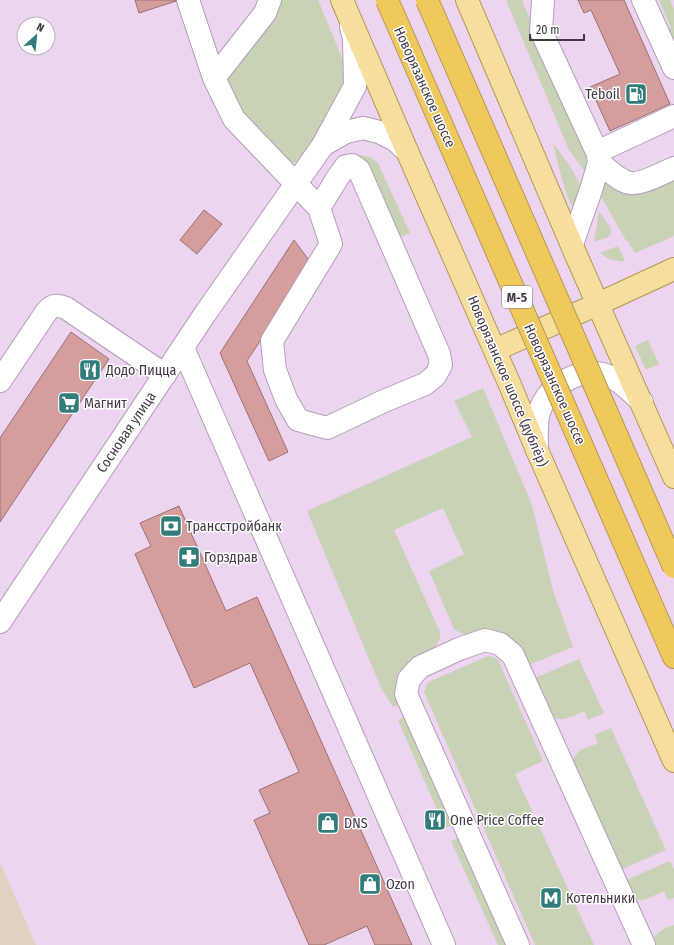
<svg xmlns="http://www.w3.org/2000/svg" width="674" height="945" font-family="'Fira Sans Condensed',sans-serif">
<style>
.education{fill:#e0d2bf}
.green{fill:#c8d2b5}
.building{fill:#d59e9d;stroke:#977170}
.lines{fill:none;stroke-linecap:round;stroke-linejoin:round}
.minor-casing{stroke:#b49db9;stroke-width:24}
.major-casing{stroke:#b39654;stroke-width:24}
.highway-casing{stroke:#b39654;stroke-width:24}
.minor{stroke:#fff;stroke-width:22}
.major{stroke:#f6df9e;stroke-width:22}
.highway{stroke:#f0c95d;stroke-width:22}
.highway-bridge-casing{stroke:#b39654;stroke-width:24;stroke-linecap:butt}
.highway-bridge{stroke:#f0c95d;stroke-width:22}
.labels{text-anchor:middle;stroke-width:3;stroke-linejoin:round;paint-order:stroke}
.shield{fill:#fff;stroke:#7b747c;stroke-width:1}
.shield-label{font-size:13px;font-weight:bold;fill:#423844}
.street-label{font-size:14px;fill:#423844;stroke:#fff}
.poi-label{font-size:14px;fill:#423844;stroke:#fff;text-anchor:start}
</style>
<rect width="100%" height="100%" fill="#edd5f2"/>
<!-- education -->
<path class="education" d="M0,862L36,945H0Z"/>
<!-- green -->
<path class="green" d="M281,0H318L343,60L347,86L303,160L292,163L282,158L249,126L232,95L228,79L233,66L252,45L279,9Z
M506,0H522L586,152V173L569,150Z
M659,0H670L674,9V52L665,31L671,28Z
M553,143L570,166L582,188L575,208C566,203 556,155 553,143Z
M360,155L370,157L378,163L410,233L398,238Z
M674,175V236L635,253L628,241H626L599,193L602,182Z
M599,212C603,217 615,230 610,235C607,239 598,240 594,242Z
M618,246L625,261C614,262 608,259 600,253Z
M648,340L659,364L646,370L635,346Z
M483,388L532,505L553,590L573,647L529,665L494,631L486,629L473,635H464L454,629L429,571L464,554L443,508L394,530L440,632V639L401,704L393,707L382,690L307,511L472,437L454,401Z
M488,656L494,657L498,660L543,761L515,774L594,945H535L424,692L426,685L431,681Z
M579,659L604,713L588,720L584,711C574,715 562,724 552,716L535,678Z
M407,716L454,824L445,828L398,720Z
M611,728L666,850L620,870L573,766C573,749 584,749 598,743L594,735Z
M461,837L510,945H498L451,841Z
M670,861L674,869V898L668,900L664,891C639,902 638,908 626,880Z
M674,925V945H654C652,932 664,929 674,925Z"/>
<!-- building -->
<path class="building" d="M135,0H175L176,1L139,13Z
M578,0H624L670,104L610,131L590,87L620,74L591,10L584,13Z
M204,210L222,224L197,254L180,240Z
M294,240L311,263L247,361L288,452L269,461L220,353Z
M71,332L109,359L0,522V438Z
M179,506L226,611L257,597L412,945H375L367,926L324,945H309L254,820L270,813L259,790L299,772L250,663L194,688L135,554L151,546L140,523Z"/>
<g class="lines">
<!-- minor casing -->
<g class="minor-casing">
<path id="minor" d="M188,0L214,78L234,119L319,208L331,244L272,341L275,370L286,399L298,420L327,428L384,401L425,384L435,376L441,365L439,354L359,170L352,165L346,166L338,177L319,208
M543,0L541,31L597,152L674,116
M643,0L674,68
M214,78L265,13L270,0
M323,145L346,132L363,128L379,132L395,140L407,151
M599,162C607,169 619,181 630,183C640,185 663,173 674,168
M572,244L591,190L599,162L597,152
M183,348L444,945
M0,381L47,311C53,304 58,305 66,308L165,375
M537,450C537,436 535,420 541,407C553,381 586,364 613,378C624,384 633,393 642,402
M0,622L205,314L323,145L355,86L354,39L351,27
M518,945L406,694L409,679L420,667L459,649L485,640L500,644L513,655L644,945"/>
</g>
<!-- major casing -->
<g class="major-casing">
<path id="major" d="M342,0L407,151L510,385L537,450L674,761
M467,0L576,255L674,477
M495,350L598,304L674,269"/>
</g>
<!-- highway casing -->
<g class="highway-casing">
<path id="highway" d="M647,595L674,657"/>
</g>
<!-- minor -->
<use href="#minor" class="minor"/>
<!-- major -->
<use href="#major" class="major"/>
<!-- highway -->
<use href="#highway" class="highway"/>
<!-- highway-bridge casing -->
<g class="highway-bridge-casing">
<path id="highway-bridge" d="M387,0L647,595
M427,0L674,567"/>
</g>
<!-- highway-bridge -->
<use href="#highway-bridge" class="highway-bridge"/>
</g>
<!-- icons -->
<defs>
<g id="fuel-square" transform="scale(1.15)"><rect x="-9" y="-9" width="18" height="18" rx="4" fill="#337c7c" stroke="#fff"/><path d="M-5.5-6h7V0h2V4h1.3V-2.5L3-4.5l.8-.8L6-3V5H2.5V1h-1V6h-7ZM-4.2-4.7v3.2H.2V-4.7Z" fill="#fff"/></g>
<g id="restaurant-square" transform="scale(1.15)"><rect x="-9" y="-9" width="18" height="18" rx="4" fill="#337c7c" stroke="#fff"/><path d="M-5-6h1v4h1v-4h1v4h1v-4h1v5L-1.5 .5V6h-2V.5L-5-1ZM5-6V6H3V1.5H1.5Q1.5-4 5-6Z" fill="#fff"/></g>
<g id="supermarket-square" transform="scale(1.15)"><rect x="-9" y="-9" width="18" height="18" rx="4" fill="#337c7c" stroke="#fff"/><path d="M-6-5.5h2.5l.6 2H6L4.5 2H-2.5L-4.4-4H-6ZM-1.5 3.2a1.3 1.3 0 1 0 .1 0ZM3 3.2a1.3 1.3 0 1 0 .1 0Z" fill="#fff"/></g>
<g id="bank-square" transform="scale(1.15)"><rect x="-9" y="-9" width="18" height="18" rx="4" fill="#337c7c" stroke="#fff"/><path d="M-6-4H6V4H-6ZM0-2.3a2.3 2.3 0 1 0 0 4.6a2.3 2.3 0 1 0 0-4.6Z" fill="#fff"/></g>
<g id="pharmacy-square" transform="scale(1.15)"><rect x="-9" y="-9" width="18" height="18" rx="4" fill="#337c7c" stroke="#fff"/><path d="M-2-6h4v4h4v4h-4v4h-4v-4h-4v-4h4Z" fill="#fff"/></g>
<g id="shop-square" transform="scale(1.15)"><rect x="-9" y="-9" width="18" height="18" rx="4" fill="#337c7c" stroke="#fff"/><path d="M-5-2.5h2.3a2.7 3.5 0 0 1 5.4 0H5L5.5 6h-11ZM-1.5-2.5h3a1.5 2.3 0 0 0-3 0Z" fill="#fff"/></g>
<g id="metro-square" transform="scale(1.15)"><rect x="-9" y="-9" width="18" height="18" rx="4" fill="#337c7c" stroke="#fff"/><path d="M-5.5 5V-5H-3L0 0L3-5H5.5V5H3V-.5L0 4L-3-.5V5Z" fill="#fff"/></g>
</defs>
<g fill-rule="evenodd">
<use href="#fuel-square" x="636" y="94"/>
<use href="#restaurant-square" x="90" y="370"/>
<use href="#supermarket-square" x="69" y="403"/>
<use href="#bank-square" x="171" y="526"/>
<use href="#pharmacy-square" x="189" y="557"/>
<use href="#restaurant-square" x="435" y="820"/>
<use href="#shop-square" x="328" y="823"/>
<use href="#shop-square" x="370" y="884"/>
<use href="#metro-square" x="551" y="898"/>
</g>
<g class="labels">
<!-- shield labels -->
<rect class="shield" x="502" y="286" width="30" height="22" rx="3"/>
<g class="shield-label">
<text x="517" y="302">М-5</text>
</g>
<!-- street labels -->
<g class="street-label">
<text transform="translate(425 87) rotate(66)" y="5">Новорязанское шоссе</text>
<text transform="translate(508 381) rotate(67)" y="5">Новорязанское шоссе (дублёр)</text>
<text transform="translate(555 384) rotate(66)" y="5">Новорязанское шоссе</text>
<text transform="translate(126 432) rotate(-56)" y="5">Сосновая улица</text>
</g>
<!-- poi labels -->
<g class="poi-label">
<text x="620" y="99" text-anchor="end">Teboil</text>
<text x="106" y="375">Додо Пицца</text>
<text x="84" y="408">Магнит</text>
<text x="186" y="531">Трансстройбанк</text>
<text x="204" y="562">Горздрав</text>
<text x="450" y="825">One Price Coffee</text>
<text x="344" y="828">DNS</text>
<text x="386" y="889">Ozon</text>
<text x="566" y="903">Котельники</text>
</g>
</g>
<!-- north arrow -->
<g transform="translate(36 36) rotate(27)"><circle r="19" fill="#ffffff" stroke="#b3afb4"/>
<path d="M0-3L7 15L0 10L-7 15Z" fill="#337c7c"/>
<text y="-6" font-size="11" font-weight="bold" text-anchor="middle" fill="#423844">N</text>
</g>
<!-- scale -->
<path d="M530 34v6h54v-6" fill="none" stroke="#423844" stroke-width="2"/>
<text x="536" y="34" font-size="12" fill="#423844" stroke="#ffffff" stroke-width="3" paint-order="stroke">20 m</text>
</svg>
